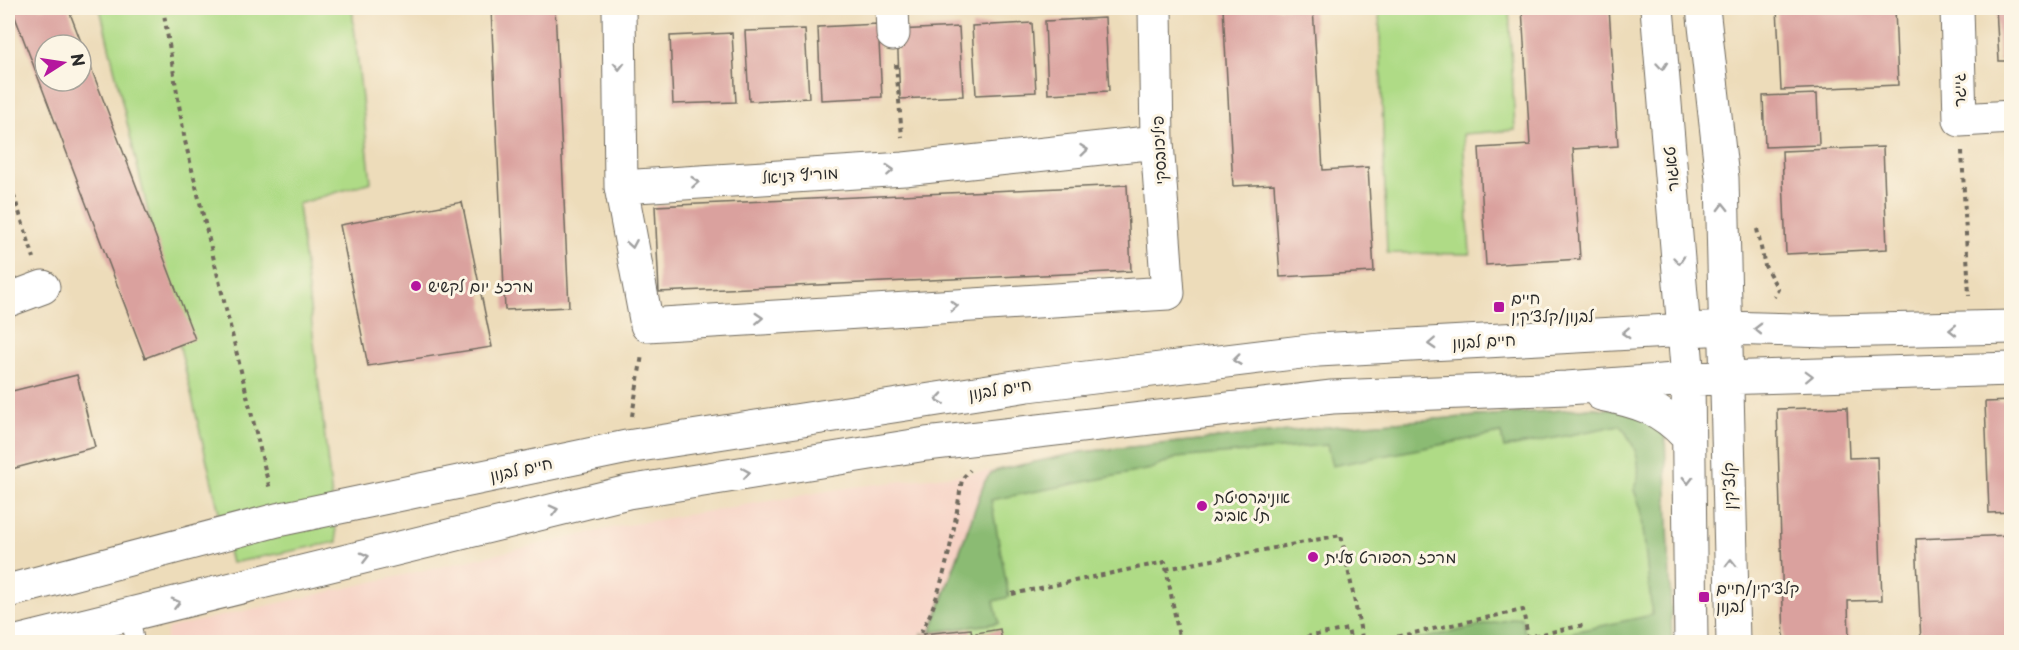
<svg xmlns="http://www.w3.org/2000/svg" width="2019" height="650" font-family="'Playpen Sans','Playpen Sans Hebrew',sans-serif">
<style>
.built{fill:#f6d2c5}
.green{fill:#afdb86;stroke:#6d8358;stroke-width:1.5}
.forest{fill:#8bbb73;stroke:#5b734f;stroke-width:1.5}
.building{fill:#daa19e;fill-rule:evenodd}
.lines{fill:none;stroke-linecap:round;stroke-linejoin:round}
.lane-casing{stroke:#6f695d;stroke-width:20}
.street-casing{stroke:#6f695d;stroke-width:35}
.secondary-casing{stroke:#6f695d;stroke-width:35}
.path{stroke:#6f695d;stroke-width:4;stroke-dasharray:4.5 4.5;stroke-linecap:butt}
.lane{stroke:#fff;stroke-width:18}
.street{stroke:#fff;stroke-width:33}
.secondary{stroke:#fff;stroke-width:33}
.oneway{stroke:#a0a0a0}
.poi-dot{fill:#b5179e;stroke:#fcf5e5;stroke-width:2}
.labels{text-anchor:middle;stroke-width:6;stroke-linejoin:round;paint-order:stroke}
.street-label{font-size:16px;fill:#2b2b2b;stroke:#fcf5e5}
.poi-label{font-size:16px;fill:#2b2b2b;stroke:#fcf5e5;text-anchor:start}
</style>
<rect width="100%" height="100%" fill="#fcf5e5"/>
<filter id="ink" filterUnits="userSpaceOnUse"><feTurbulence type="fractalNoise" baseFrequency=".0167" numOctaves="2"/><feDisplacementMap in="SourceGraphic" scale="12" xChannelSelector="R" yChannelSelector="G"/><feConvolveMatrix kernelMatrix="1 2 1 2 8 2 1 2 1" color-interpolation-filters="sRGB"/></filter>
<filter id="wash" filterUnits="userSpaceOnUse"><feTurbulence type="fractalNoise" baseFrequency=".008" numOctaves="4" result="noise"/><feDisplacementMap in="SourceGraphic" scale="24" xChannelSelector="R" yChannelSelector="G"/><feGaussianBlur stdDeviation="1.35" result="paint"/><feColorMatrix in="noise" values="0 0 0 0 0 0 0 0 0 0 0 0 0 0 0 0 0 1.4 0 .05"/><feComposite in="paint" operator="in"/></filter>
<g filter="url(#wash)">
<rect width="100%" height="100%" fill="#eddcba"/>
<!-- built -->
<path class="built" d="M1592,408L1672,642H165L168,628L621,526L851,487L998,470L1082,452L1339,426Z"/>
<!-- green -->
<path class="green" d="M100,8H352L371,182L298,204L337,542L231,563Z
M1379,8H1509L1515,130L1463,134L1470,254L1387,253Z
M1592,408L1641,412L1672,642H923L922,634L930,633L985,481L991,473L998,470L1082,452L1339,426Z"/>
<!-- forest -->
<path class="forest" d="M1592,408L1641,412L1665,434L1672,642H1407L1521,617L1527,642L1652,615L1641,509L1634,490C1645,466 1635,444 1620,425L1504,448L1501,433L1332,466L1327,445L1176,458L1151,469L991,500L1009,597L994,601L999,623L931,632L985,481L991,473L998,470L1082,452L1339,426Z"/>
<g id="blocks">
<!-- building -->
<path class="building" d="M16,8H68L195,339L145,358L12,9ZM45,45H81V81H45Z
M491,8H555L569,307L505,310Z
M777,8H842V10L777,13Z
M1223,8H1313L1323,170L1368,167L1374,272L1280,277L1274,184L1233,186Z
M1522,8H1609L1618,146L1573,149L1580,259L1486,265L1479,148L1530,145Z
M1777,8H1895L1898,85L1781,90Z
M1996,8H2012V61H1999Z
M1105,18L1109,91L1048,94L1045,21Z
M1032,23L1036,92L976,95L972,26Z
M878,24L882,97L821,100L818,27Z
M959,27L963,96L900,99L897,30Z
M805,29L809,98L749,101L745,31Z
M732,33L736,102L673,104L670,36Z
M1817,94L1819,145L1765,147L1763,96Z
M1883,147L1887,249L1786,254L1782,151Z
M1127,185L1131,271L659,292L655,206Z
M462,202L492,347L368,366L340,225Z
M77,375L95,447L8,470V392Z
M2012,401V512L1989,513L1985,402Z
M1847,407L1849,458L1877,457L1882,600L1848,601L1849,642H1784L1777,409Z
M2012,535V642H1921L1916,539Z
M971,629L973,642H924L923,634Z
M1000,629L1002,642H978L976,633Z"/>
</g>
</g>
<g filter="url(#ink)">
<use href="#blocks" fill-opacity="0" stroke="#6f695d" stroke-width="1.5"/>
<g class="lines">
<!-- lane casing -->
<g class="lane-casing">
<path id="lane" d="M130,615L135,642"/>
</g>
<!-- street casing -->
<g class="street-casing">
<path id="street" d="M619,8L621,187L904,169L1157,142
M892,8L893,34
M1957,8L1960,120L2012,117
M621,187L647,325L1168,293L1157,142L1155,8
M8,300L43,287"/>
</g>
<!-- secondary casing -->
<g class="secondary-casing">
<path id="secondary" d="M1657,8L1688,379L1691,642
M1703,8L1722,178L1733,642
M1601,394C1637,401 1661,408 1687,436
M8,591L277,520L627,447L1028,385L1318,350L1725,328L1828,331L2012,327
M17,642L628,492L926,444L1332,397L1567,388L1688,379L2012,369"/>
</g>
<!-- path -->
<path class="path" d="M163,8L185,141L270,490
M896,64L902,137
M1962,151L1969,296
M8,178L34,258
M1757,229L1765,266L1778,289L1774,297
M632,416L642,355
M1166,569L1341,535L1363,642
M1012,594L1165,562L1180,642
M920,642C919,632 927,622 931,612C948,569 955,524 962,479L970,470
M1280,642L1348,629L1351,642
M1371,642L1523,610L1528,637L1584,625"/>
<!-- lane -->
<use href="#lane" class="lane"/>
<!-- street -->
<use href="#street" class="street"/>
<!-- secondary -->
<use href="#secondary" class="secondary"/>
</g>
<!-- one-way arrows -->
<defs><path id="oneway-chevron" d="M-2-3.5L2.5 0L-2 3.5" fill="none" stroke-width="1.6" stroke-linecap="round" stroke-linejoin="round" transform="scale(1.5)"/></defs>
<g class="oneway">
<use href="#oneway-chevron" transform="translate(619 66) rotate(89)"/>
<use href="#oneway-chevron" transform="translate(1662 66) rotate(85)"/>
<use href="#oneway-chevron" transform="translate(1084 150) rotate(-6)"/>
<use href="#oneway-chevron" transform="translate(890 170) rotate(-4)"/>
<use href="#oneway-chevron" transform="translate(695 182) rotate(-4)"/>
<use href="#oneway-chevron" transform="translate(1723 207) rotate(-91)"/>
<use href="#oneway-chevron" transform="translate(632 244) rotate(80)"/>
<use href="#oneway-chevron" transform="translate(1679 260) rotate(85)"/>
<use href="#oneway-chevron" transform="translate(954 306) rotate(-3)"/>
<use href="#oneway-chevron" transform="translate(759 318) rotate(-3)"/>
<use href="#oneway-chevron" transform="translate(1758 329) rotate(-179)"/>
<use href="#oneway-chevron" transform="translate(1953 330) rotate(179)"/>
<use href="#oneway-chevron" transform="translate(1626 333) rotate(177)"/>
<use href="#oneway-chevron" transform="translate(1432 344) rotate(177)"/>
<use href="#oneway-chevron" transform="translate(1237 360) rotate(173)"/>
<use href="#oneway-chevron" transform="translate(1809 376) rotate(-2)"/>
<use href="#oneway-chevron" transform="translate(940 399) rotate(171)"/>
<use href="#oneway-chevron" transform="translate(746 473) rotate(-9)"/>
<use href="#oneway-chevron" transform="translate(1688 480) rotate(89)"/>
<use href="#oneway-chevron" transform="translate(554 510) rotate(-14)"/>
<use href="#oneway-chevron" transform="translate(365 557) rotate(-14)"/>
<use href="#oneway-chevron" transform="translate(1731 563) rotate(-91)"/>
<use href="#oneway-chevron" transform="translate(176 603) rotate(-14)"/>
</g>
</g>
<!-- markers -->
<g class="poi-dot">
<circle cx="416" cy="286" r="6"/>
<rect x="1493" y="301" width="12" height="12" rx="3"/>
<circle cx="1202" cy="506" r="6"/>
<circle cx="1313" cy="557" r="6"/>
<rect x="1698" y="591" width="12" height="12" rx="3"/>
</g>
<g class="labels">
<!-- street labels -->
<g class="street-label">
<text transform="translate(1959 90) rotate(-91)" y="6">גייגר</text>
<text transform="translate(1159 150) rotate(-93)" y="6">פיליכובסקי</text>
<text transform="translate(1671 169) rotate(-95)" y="6">טאגור</text>
<text transform="translate(800 175) rotate(-4)" y="6">מוריץ דניאל</text>
<text transform="translate(1484 341) rotate(-3)" y="6">חיים לבנון</text>
<text transform="translate(1000 389) rotate(-9)" y="6">חיים לבנון</text>
<text transform="translate(521 469) rotate(-12)" y="6">חיים לבנון</text>
<text transform="translate(1729 486) rotate(-91)" y="6">קלצ'קין</text>
</g>
<!-- poi labels -->
<g class="poi-label">
<text x="428" y="292">מרכז יום לקשיש</text>
<text x="1511" y="304">חיים<tspan x="1511" dy="18">לבנון/קלצ׳קין</tspan></text>
<text x="1214" y="503">אוניברסיטת<tspan x="1214" dy="18">תל אביב</tspan></text>
<text x="1325" y="563">מרכז הספורט עלית</text>
<text x="1716" y="594">קלצ׳קין/חיים<tspan x="1716" dy="18">לבנון</tspan></text>
</g>
</g>
<!-- margin -->
<rect width="2019" height="650" fill="none" stroke="#fcf5e5" stroke-width="30"/>
<!-- north arrow -->
<g transform="translate(63 63) rotate(78)"><circle r="28" fill="#fcf5e5" stroke="#a8a49b" stroke-width="1.5"/>
<path d="M0-4.5L10 22L0 15L-10 22Z" fill="#b5179e"/>
<text y="-9" font-size="16" font-weight="bold" text-anchor="middle" fill="#2b2b2b">N</text>
</g>
</svg>
